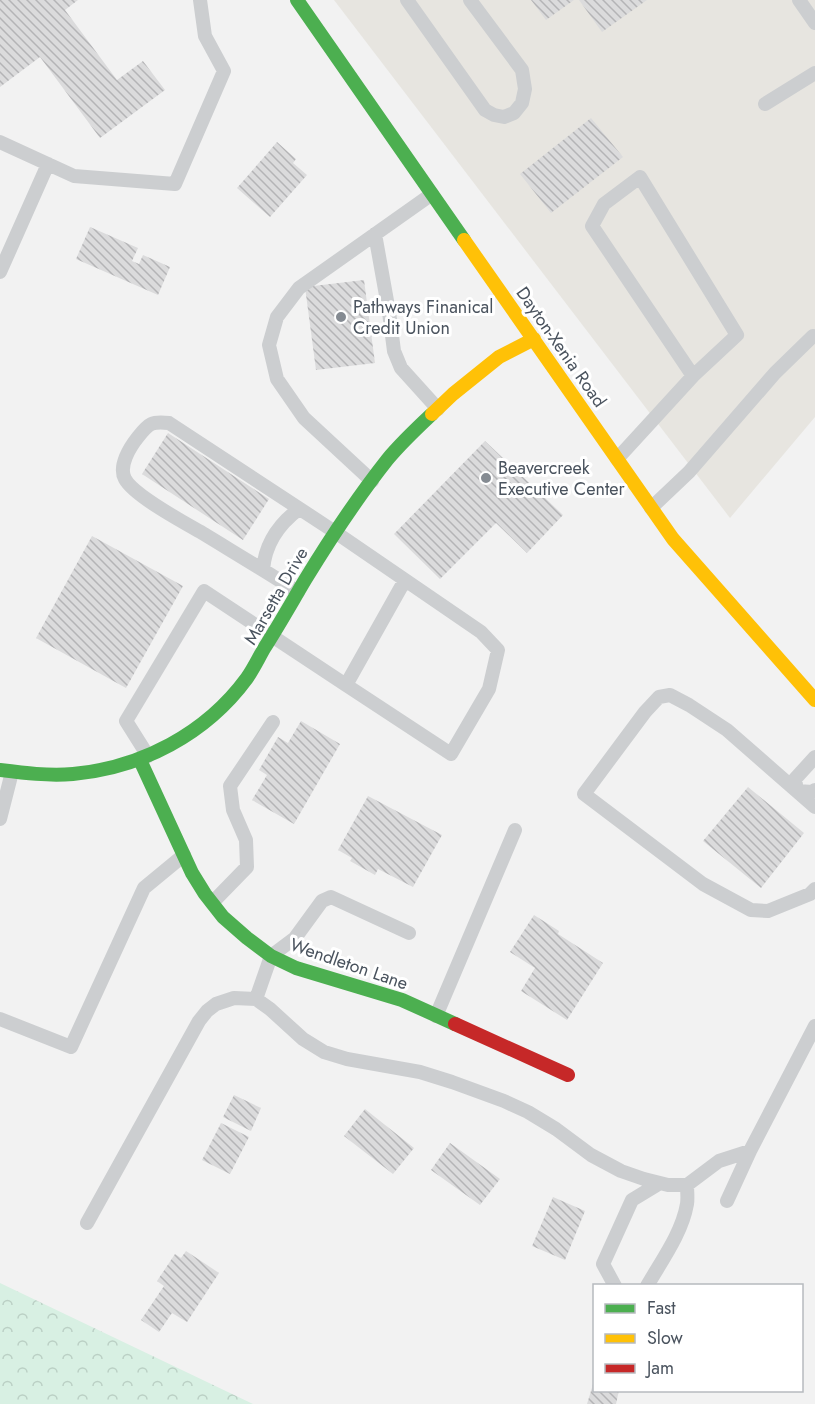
<svg xmlns="http://www.w3.org/2000/svg" width="815" height="1404" font-family="Jost,sans-serif">
<style>
.commercial{fill:#e7e5e0}
.forest{fill:url(#forest-crowns)}
.building{fill:url(#building-back-hatch)}
.lines{fill:none;stroke-linecap:round;stroke-linejoin:round}
.lane{stroke:#ccced0;stroke-width:14}
.fast{stroke:#4caf50;stroke-width:14}
.slow{stroke:#ffc107;stroke-width:14}
.jam{stroke:#c62828;stroke-width:14}
.poi-dot{fill:#858b92;stroke:#fff;stroke-width:2}
.labels{text-anchor:middle;stroke-width:6;stroke-linejoin:round;paint-order:stroke}
.poi-label{font-size:18px;fill:#4a535e;stroke:#fff;text-anchor:start}
.street-label{font-size:18px;fill:#4a535e;stroke:#fff}
</style>
<defs>
<pattern id="forest-crowns" width="20" height="18" patternUnits="userSpaceOnUse" patternTransform="scale(1.5)"><rect width="20" height="18" fill="#d8f0e3"/><path d="M2 6a3 3 0 1 1 6 0M12 15a3 3 0 1 1 6 0" fill="none" stroke="#bbd0c5"/></pattern>
<pattern id="building-back-hatch" width="6" height="6" patternUnits="userSpaceOnUse" patternTransform="scale(1.5)"><rect width="6" height="6" fill="#dbdbdc"/><path d="M-1 5l2 2M0 0l6 6M5-1l2 2" fill="none" stroke="#b4b4b6"/></pattern>
</defs>
<rect width="100%" height="100%" fill="#f2f2f2"/>
<!-- commercial -->
<path class="commercial" d="M334,0H815V417L730,518Z"/>
<!-- forest -->
<path class="forest" d="M0,1283L253,1404H0Z"/>
<!-- building -->
<path class="building" d="M0,0H78L65,10L117,80L143,61L165,90L100,138L40,57L0,87Z
M531,0H574L546,20Z
M579,0H647L602,32Z
M591,118L623,157L551,213L520,174Z
M277,142L296,159L293,163L307,175L270,217L237,188Z
M90,227L138,248L132,261L139,264L143,255L170,267L158,295L76,259Z
M364,280L375,363L316,370L305,287Z
M168,433L269,499L243,540L142,474Z
M485,441L563,515L527,553L496,523L440,579L394,534Z
M92,536L183,586L126,688L36,638Z
M301,721L340,744L294,824L252,800L267,775L259,770L278,737L288,743Z
M748,787L804,833L761,888L703,841Z
M368,796L442,835L413,887L378,869L375,875L350,861L352,858L338,850Z
M534,915L559,931L558,934L603,963L567,1020L521,991L535,968L510,952Z
M234,1095L261,1108L251,1131L223,1117Z
M365,1109L414,1148L393,1174L344,1136Z
M221,1123L249,1137L230,1174L202,1160Z
M450,1143L500,1179L480,1205L431,1170Z
M553,1197L585,1211L565,1260L532,1246Z
M186,1251L219,1273L187,1322L172,1313L159,1332L141,1320L164,1286L157,1281L175,1254L181,1258Z
M594,1381V1390H619L616,1404H587Z"/>
<g class="lines">
<!-- lane -->
<path class="lane" d="M407,0L485,110L494,115L504,117L514,113L522,103L525,89L522,70L470,0
M799,0L815,23
M765,104L815,73
M0,142L74,176L175,184L224,71L205,36L200,0
M375,234L389,312L394,351L401,368L438,409
M0,272L48,164
M617,459L693,376L737,335L640,177L604,204L592,226L693,376
M372,481L304,418L277,379L269,345L277,317L299,288L432,194
M651,508L689,472L775,373L813,336
M263,570C265,544 279,524 299,509
M298,592C267,572 235,553 204,534C185,523 134,496 125,479C118,466 130,447 138,437C149,423 152,421 169,423L335,532L481,632L498,650L489,689L451,754L346,685L405,580
M148,756L126,721L204,591L346,685
M797,791L795,779L815,757
M797,791L813,792L815,790
M815,807L727,730L689,705L670,695L659,697L645,712L584,794L703,884L751,910L768,911L810,894L815,889
M0,819L12,772
M212,903L247,867L246,840L233,810L230,786L273,722
M256,999L271,956L295,938L322,901L331,897L409,933
M436,1016L515,830
M0,1019L71,1047L144,888L184,855
M727,1201L750,1151L815,1026
M87,1223L199,1021L207,1011L216,1004L234,998L256,999L270,1009L303,1039L324,1052L347,1059L420,1072L452,1082L504,1101L528,1112L556,1129L591,1155L621,1171L644,1179L668,1185H687L719,1161L750,1151
M615,1286L603,1264L632,1200L660,1183
M647,1286C662,1260 682,1233 687,1204C688,1198 687,1191 687,1185"/>
<!-- fast -->
<path class="fast" d="M297,0L464,240
M140,760L192,873L205,894L223,917L247,938L271,956L296,968L402,1000L455,1024
M0,770C24,773 48,776 73,774C141,768 206,734 247,678C254,668 259,657 265,647C279,625 292,602 305,580C330,539 357,498 387,460C401,443 416,429 432,414"/>
<!-- slow -->
<path class="slow" d="M464,240L673,539L815,700
M432,414L453,394L499,357L534,339"/>
<!-- jam -->
<path class="jam" d="M455,1024L568,1075"/>
</g>
<!-- markers -->
<g class="poi-dot">
<circle cx="341" cy="317" r="6"/>
<circle cx="486" cy="478" r="6"/>
</g>
<g class="labels">
<!-- poi labels -->
<g class="poi-label">
<text x="353" y="313">Pathways Finanical<tspan x="353" dy="21">Credit Union</tspan></text>
<text x="498" y="474">Beavercreek<tspan x="498" dy="21">Executive Center</tspan></text>
</g>
<!-- street labels -->
<g class="street-label">
<text transform="translate(561 347) rotate(55)" y="6">Dayton-Xenia Road</text>
<text transform="translate(276 596) rotate(-60)" y="6">Marsetta Drive</text>
<text transform="translate(349 964) rotate(19)" y="6">Wendleton Lane</text>
</g>
</g>
<!-- legend -->
<rect x="593" y="1284" width="210" height="108" fill="#ffffff" stroke="#b7babf" stroke-width="1.5"/>
<rect x="605" y="1304" width="30" height="9" fill="#4caf50" stroke="#b7babf" stroke-width="1.5"/>
<text x="647" y="1314" font-size="18" fill="#4a535e">Fast</text>
<rect x="605" y="1334" width="30" height="9" fill="#ffc107" stroke="#b7babf" stroke-width="1.5"/>
<text x="647" y="1344" font-size="18" fill="#4a535e">Slow</text>
<rect x="605" y="1364" width="30" height="9" fill="#c62828" stroke="#b7babf" stroke-width="1.5"/>
<text x="647" y="1374" font-size="18" fill="#4a535e">Jam</text>
</svg>
